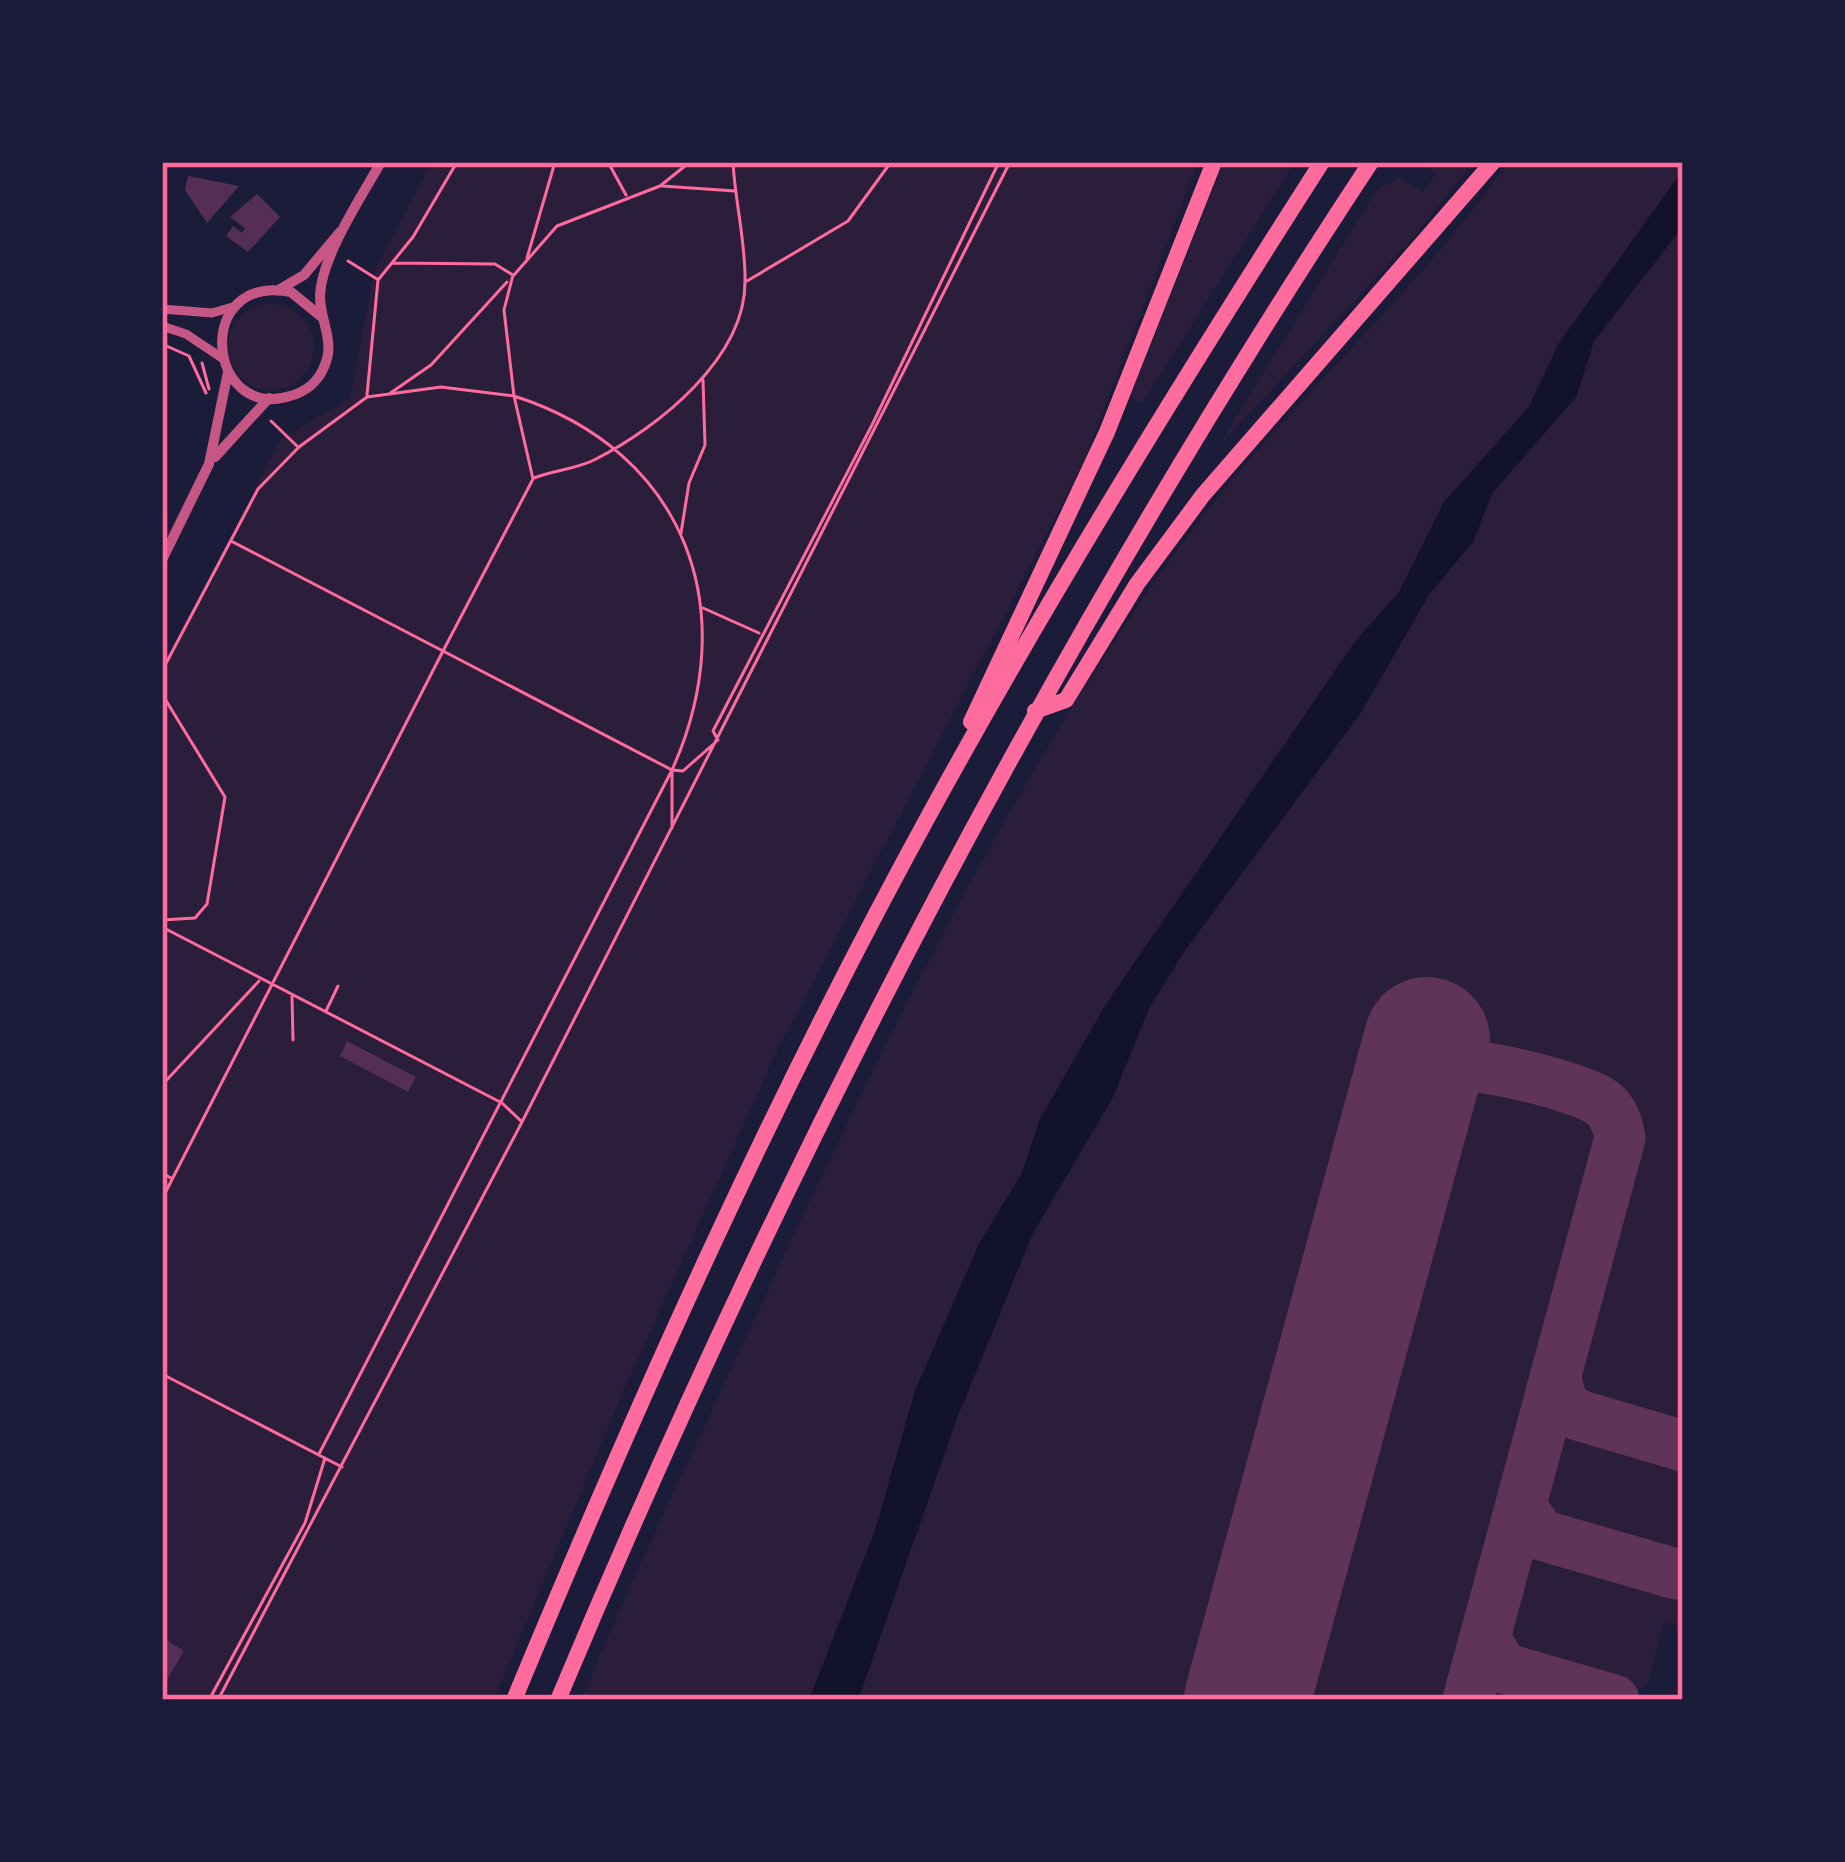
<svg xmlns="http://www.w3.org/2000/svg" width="1845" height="1862" font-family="Spectral,serif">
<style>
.green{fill:#2a1e3b}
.water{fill:#12122b}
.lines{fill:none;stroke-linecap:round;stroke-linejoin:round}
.taxiway{stroke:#603358;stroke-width:51}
.runway{stroke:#603358;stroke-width:126}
.building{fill:#542f53}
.path{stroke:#ff6b9d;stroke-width:3}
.minor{stroke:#c65784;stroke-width:9}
.tertiary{stroke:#c65784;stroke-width:10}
.motorway{stroke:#ff6b9d;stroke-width:16}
.neatline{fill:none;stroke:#ff6b9d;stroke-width:4.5}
</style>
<rect width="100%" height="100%" fill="#1b1b3a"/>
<!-- green -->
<path class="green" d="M432,162H1198L1084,462L774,1057L623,1392L494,1700H162V670L281,439L350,398L374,272Z
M1224,162H1295L1143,402H1137L1131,395Z
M1426,162H1473L1414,237L1217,448L1376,191L1399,177L1423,192L1435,175Z
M1508,162H1683V170L1559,343L1529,407L1444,502L1399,592L1354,643L1040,1119L1022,1173L979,1244L915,1391L875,1531L809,1700H581C637,1566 701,1435 762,1303C882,1046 1007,788 1173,556C1273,415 1410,304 1508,162Z
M1683,226V1436L1576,1404L1569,1381L1631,1153C1635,1120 1624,1102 1597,1084L1391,1027L1206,1700H858L957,1418L1033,1233L1113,1097L1149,1008L1186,949L1360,714L1430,593L1473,542L1492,494L1576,397L1594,341Z
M228 347a43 43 0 1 1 86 0a43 43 0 1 1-86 0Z
M1488,1085L1595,1113L1606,1138L1454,1700H1289L1451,1112L1471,1089Z
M1566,1427L1683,1458L1681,1555L1668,1562C1630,1551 1549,1544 1536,1501L1552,1438Z
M1537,1552H1557L1683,1588V1627L1664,1622L1648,1682L1635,1693L1504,1652C1495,1623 1511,1568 1537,1552Z
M1502,1682L1576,1700H1484L1490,1687Z"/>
<!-- water -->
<path class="water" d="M1683,170V226L1594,341L1576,397L1492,493L1473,542L1430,593L1360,714L1186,949L1149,1008L1113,1097L1033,1233L957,1418L858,1700H809L875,1531L915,1391L979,1244L1022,1173L1040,1119L1106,1004L1354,643L1399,592L1444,502L1529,407L1559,343Z"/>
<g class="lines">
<!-- taxiway -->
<path class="taxiway" d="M1413,1094L1437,1067C1462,1057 1582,1086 1604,1104C1614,1113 1618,1125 1620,1138L1468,1700
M1556,1380L1563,1405L1578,1415L1683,1446
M1521,1507L1541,1535L1676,1574
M1485,1639L1503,1668L1614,1700"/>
<!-- runway -->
<path class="runway" d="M1247,1700L1427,1040"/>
</g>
<!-- building -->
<path class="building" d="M188,176L239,186L207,223L185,190Z
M257,194L280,217L248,252L226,236L233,226L242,233L245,228L230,217Z
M347,1041L416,1077L408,1092L340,1056Z
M162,1637L184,1651L162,1688Z"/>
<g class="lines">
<!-- path -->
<path class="path" d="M608,162L626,195
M662,186L735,191
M527,258L555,162
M348,261L377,279
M514,275L557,226L660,186L690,162
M747,281L848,221L891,162
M162,344L189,356L206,393
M202,363L209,389
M389,394L431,365L507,282
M367,395L378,280L413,237L457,162
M271,421L297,446
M534,478C554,470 578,469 596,459C659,427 745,358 745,282C746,243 735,202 733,162
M681,533L689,483L705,445L703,380
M703,608L759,633
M162,671L258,489L299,447L367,397L441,387L514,396L533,479L443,651L231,541
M162,694L225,797L207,904L195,918L162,920
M672,828V772
M162,927L502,1103L521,1121
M292,996L293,1040
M326,1011L338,986
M162,1085L259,981
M162,1173L171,1178
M162,1199L443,651L672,770L683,771L718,740L713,731L872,425L999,162
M162,1374L342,1467
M319,1454L672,770C744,610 686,451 514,396L504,310L513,275L495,264L392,263
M162,1635V1648
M209,1700L305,1523L325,1458
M218,1700L522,1122L1010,162"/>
<!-- minor -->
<path class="minor" d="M162,309L212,313L236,306
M162,326L186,334L222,358"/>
<!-- tertiary -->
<path class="tertiary" d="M280,289L304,275L340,232
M323,318L291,292C192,273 207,422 290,396C305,392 318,382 324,367C336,342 320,322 320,296C321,257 362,196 381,162
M215,457L269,398
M162,560L209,464L228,372"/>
<!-- motorway -->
<path class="motorway" d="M1035,711L1066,700L1137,584L1203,495L1493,162
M971,722L1107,432L1214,162
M514,1700C640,1396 775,1095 934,806C1055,586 1187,373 1322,162
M558,1700C783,1163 1050,648 1371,162"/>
</g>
<!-- border -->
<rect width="1845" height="1862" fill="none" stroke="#1b1b3a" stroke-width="330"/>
<rect x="165" y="165" width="1515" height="1532" class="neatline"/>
</svg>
